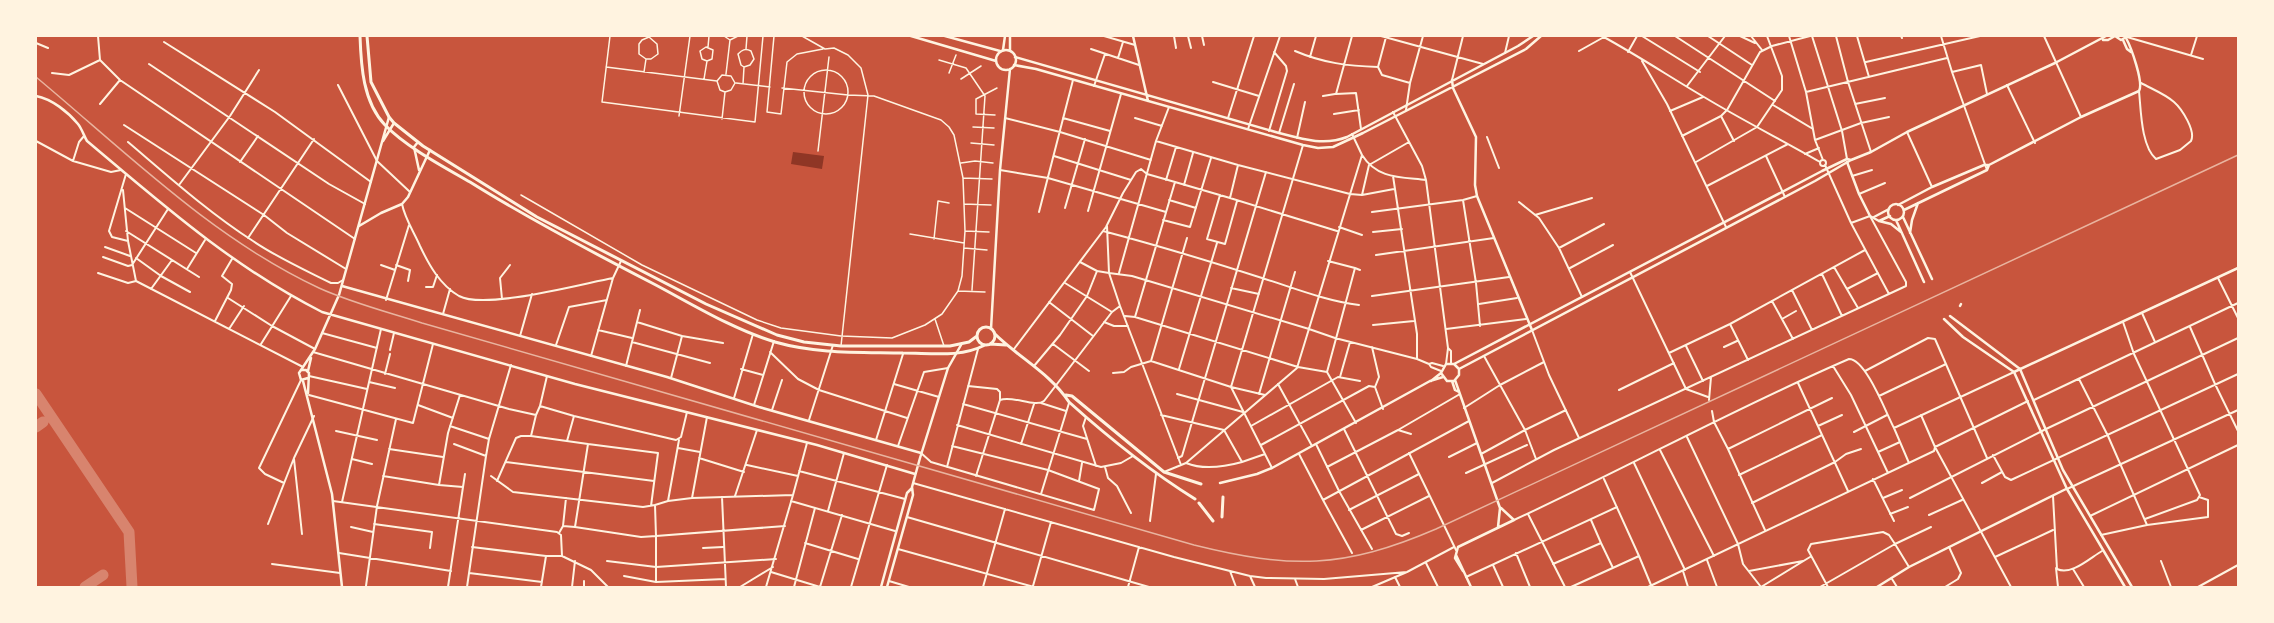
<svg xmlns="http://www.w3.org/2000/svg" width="2274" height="623" font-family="Poppins,sans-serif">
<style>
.water{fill:#8f3625}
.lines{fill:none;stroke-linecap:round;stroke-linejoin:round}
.taxiway{stroke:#d8846e;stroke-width:11}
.pedestrian{stroke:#fff3e0;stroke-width:1.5}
.minor{stroke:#fff3e0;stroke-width:2}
.tertiary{stroke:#fff3e0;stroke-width:2.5}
.secondary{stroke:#fff3e0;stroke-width:2.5}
.primary{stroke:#fff3e0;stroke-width:3}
.rail{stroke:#e9b49f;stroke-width:1.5}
</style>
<rect width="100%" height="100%" fill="#c8553d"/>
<!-- water -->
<path class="water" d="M793,152L824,156L822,169L791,164Z"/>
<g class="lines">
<!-- taxiway -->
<path class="taxiway" d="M36,394L129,532L132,587
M36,427L43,422
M85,587L103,575"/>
<!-- pedestrian -->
<path class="pedestrian" d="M610,36L602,102L755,122L763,36
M724,36L730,40L738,36
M774,36L767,112L781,114L787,62L797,54L823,49
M802,36L825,49L834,48L848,55L861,68L868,95L865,123L841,346
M708,47L709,36
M746,49L747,36
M939,60L966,68L985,96L972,290
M606,67L717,81
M804 92a22 22 0 1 1 44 0a22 22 0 1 1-44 0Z
M644,72L646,59L639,54V44L642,40L649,37L657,44L658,54L651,59H646
M949,73L956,55
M726,74L730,40
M704,79L707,61L702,59L700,51L706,47L713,50L712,59L707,61
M961,79L981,66
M736,83L770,87
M743,84L744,67L750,65L754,59L751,51C745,48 742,50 738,54L741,65L744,67
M995,115L976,114V99L997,88
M679,116L690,36
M722,119L725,92L720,90L717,81L722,75L731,76L735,83L731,90L725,92
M973,127L994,128
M971,143L994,145
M818,151L829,57
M961,163L975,161L993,163
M963,178L992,179
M521,195L642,265L757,320L781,328L841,336L892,338L925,325L942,314L958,291L962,276L965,231L963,178L954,135L949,127L941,120L874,96L848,95L782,88
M964,204L991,205
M965,231L989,232
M910,234L964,243
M934,239L938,201L949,203
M964,248L987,250
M958,291L985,292
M935,319L944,346"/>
<!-- minor -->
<path class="minor" d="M98,36L100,60L120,80L355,239
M1104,36L1135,45
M1174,36L1176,48
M1188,36L1191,48
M1202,36L1204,45
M1352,36L1336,94L1356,93L1361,129
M1381,36L1483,64
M1602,36C1637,55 1670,77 1704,97C1742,120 1782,140 1820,162
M1642,36L1700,72
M1675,36L1775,101
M1708,36L1752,65
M1740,36L1755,43
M1751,36L1762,50
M1789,36L1806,92L1815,140L1823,160
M1812,36L1842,131L1847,159
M1836,36L1848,82L1871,152
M1857,36L1869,77
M1901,36L1902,38
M1941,36L1952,72L1987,170
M2044,36L2081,117
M2127,37L2203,59
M164,42L275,112L371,182
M36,43L48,48
M1091,49L1139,65
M1295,51C1323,63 1348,66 1378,67L1382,75L1410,83
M1579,51L1604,37
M1628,52L1637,36
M1505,53L1509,36
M2191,55L2197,36
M1310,57L1316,36
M1118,58L1123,42
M1642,61L1667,104L1726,227
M1866,62L1980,36
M149,64L329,184L365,204
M1378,67L1386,37
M1952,72L1981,65L1987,94
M52,73L69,75L100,60
M1452,80L1463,36
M1213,82L1259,96
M338,85L377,161L410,192
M2007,85L2035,143
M1094,86L1105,54
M1687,86L1725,36
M2139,91C2141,110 2141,146 2156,159L2180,150L2191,141C2196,131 2182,109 2174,102C2165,94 2152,89 2141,83
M1806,92L1947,58
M1323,96L1335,94
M100,104L120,80
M1855,104L1885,98
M1773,105L1813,129
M1406,110L1410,83L1423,36
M1670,111L1703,97
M1334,114L1359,110
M1721,116L1734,141
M1005,118L1060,132L1151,160
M1063,118L1110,131
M1135,118L1162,126
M1228,118L1254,36
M124,125L264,215L287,233L346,269
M1248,129L1280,36
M1269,131L1287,71L1286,66L1274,52
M1907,132L1932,187
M1279,133L1294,84
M84,136L79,142L73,161L111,172L121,170
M1682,136L1721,116L1727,110L1760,52L1772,46L1810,36
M1487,137L1499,168
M1297,138L1305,102
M1815,140L1861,123L1889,117
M36,141L73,161
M1156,141L1238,165L1350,194L1362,195L1394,189
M128,142C168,176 208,212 253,241C278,258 305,270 331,283H338L343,280
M1805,154L1819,148
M1362,155C1377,179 1401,177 1426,180L1422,166L1393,112
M1054,156L1131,180
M1766,156L1785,197
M1820 163a3 3 0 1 1 6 0a3 3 0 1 1-6 0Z
M240,162L258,136
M1696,162L1757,127L1782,90V76L1767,36
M1825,165L1851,223L1889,294
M1000,170L1048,178L1166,212
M126,174L109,231L112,237L128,241
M1393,176L1417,334V359
M1852,176L1872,170
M1166,180L1176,147
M1426,180L1448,348
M1175,182L1230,198L1238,165
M179,185L230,116L259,70
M1184,185L1193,153
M1707,186L1788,144
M123,190L128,241L136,281L303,367
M1859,194L1885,183
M1220,195L1207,239L1225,244L1237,201
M1362,195L1369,165L1409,142
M1230,198L1337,231
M1169,200L1196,208
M1463,200L1476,283L1480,326
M1519,202L1539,218L1559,248L1582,297
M402,204C405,219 414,232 420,246C429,265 440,285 459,296C485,310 581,284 613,278L621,261
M125,208L196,253
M1065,208L1085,139
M1088,211L1121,94
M1039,212L1073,80
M1372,212L1463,200L1477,196
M1535,215L1592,198
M1163,220L1190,227L1211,158
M1107,226L1109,273L1132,276L1309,329L1335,338L1417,359L1429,364
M1339,227L1362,235
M126,231L199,277
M1103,231C1156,245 1209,261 1262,278C1294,288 1326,301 1359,305
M1373,232L1402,229
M248,238L314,139
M105,247L130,256
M1559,248L1604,224
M1376,255L1494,238
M103,257L128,266L132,265L168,209
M136,258L161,276L190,292
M1328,261L1355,268
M1080,262L1097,271
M381,265L395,270
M396,265L410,270L408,281
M1834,267L1858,308
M1570,268L1613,245
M187,269L205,240
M1630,272L1686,389L1708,397
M98,273L128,283L136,281
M1119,273L1156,141L1169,107
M1822,274L1842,316
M2218,278L2238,318
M1065,283L1112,312
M426,287H433L437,275
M1231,288L1259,294
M151,289L172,260
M1847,289L1878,273
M1792,290L1812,330
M1372,296L1509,277
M228,298L272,326L315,349
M502,299L500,278L510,265
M386,300L409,225
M1772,301L1793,339
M1049,302L1093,336
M1479,304L1517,298
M1120,306L1181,465
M2142,313L2155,342
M443,314L450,289
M1125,316L1135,317L1298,367L1327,372
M1782,319L1796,311
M215,321L231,290L232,284L222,276L232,259
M637,322L682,336
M1104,322L1114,326H1128
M2123,322L2134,354L2200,495L2197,500L2145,519
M1730,324L1748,360
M1373,325L1414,321
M2190,327L2215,384L2238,431
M229,329L244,306
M1446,329L1526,319
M598,330L632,338
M1532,330L1549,375L1579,438
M322,333L377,348
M520,336L532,294
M632,342L710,363
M261,344L291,296
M1053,344L1089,371
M556,345L569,307L607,300
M1686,346L1703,381
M1372,347L1379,377L1375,387
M1724,347L1737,341
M1014,349L1106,227L1123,193L1136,172L1141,169L1147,174L1175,182L1135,317
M390,350L394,333
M313,352L509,409L536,415L540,406L547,376
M770,352L798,379L819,390L907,418
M1669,353L1730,324L1865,250
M591,356L613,278
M1151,361L1187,238
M1446,364L1448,348L1451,351V363
M626,366L640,310
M1833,366L1851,395L1888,473
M741,369L763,375
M1179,369L1217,243
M1441,371L1431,367L1429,364L1432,363L1443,366
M1865,371L1928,338L1935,339L1987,458
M1113,373L1124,372L1131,367L1151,361L1231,387L1265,395
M385,374L390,354
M309,376L367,389
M1340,377L1350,342
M671,378L682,336L723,343
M2079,379L2108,436L2147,525L2101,535
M369,382L395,388
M1798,383L1848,491
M894,384L939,397
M1278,384L1312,446
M968,386L997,389L1000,392V400L976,476
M1619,390L1674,363
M1177,394L1243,412
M1259,394L1295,272
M309,395L413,423L433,344
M1879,396L1946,364
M734,398L753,334
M1000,400C1013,395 1035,408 1044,401L1112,312L1120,306L1109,273L1097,271L1087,296L1060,335L1034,366
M1709,400L1711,377
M2034,400L2238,303
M1041,403L1066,411
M963,404L1087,439
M418,405L453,418
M754,405L774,341
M540,406L574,416L676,440L681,437L687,412
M1464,408L1500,385L1544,362
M772,410L782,380
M1712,411L1714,422L1728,449L1765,530
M536,415L531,436L588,444L575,527L563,526L559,533
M1161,415L1224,430L1242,462C1224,467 1203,470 1186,463
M1921,415L1935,447L2011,587
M1086,417L1083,426L1096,466
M809,420L833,345
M1356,423L1327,372L1355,268L1360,270
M957,425L1101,467L1121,463L1133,456
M450,426L489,439
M1251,426L1338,377L1360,381
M1818,426L1842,415
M1894,428L1909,463
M1344,429L1396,534L1402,536L1409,533
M1398,430L1411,434
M336,431L377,440
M1854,432L1887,415
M1687,437L1738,544L1743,564L1761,587
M679,440L668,501L692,498L707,417
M876,440L903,354
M567,441L574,416
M454,444L486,456L467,587
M588,444L658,453L651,506
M1021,444L1034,404
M1316,444L1339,491L1372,549
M1261,445L1369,386L1375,387L1383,409
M898,446L924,372L948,368
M678,448L700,452
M389,449L443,457
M1728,449L1832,398
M1660,450L1714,556
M1878,452L1900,442
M921,453L931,462L1094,510L1099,489L1048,470L952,446
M1409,453L1456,550
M1299,454L1323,500L1469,421
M1481,454L1525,430L1484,356
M1993,455L2005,477L2011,480L2238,374
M486,456L489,439L511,365
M1449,457L1477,443
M699,458L744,472
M1178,458L1182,456L1266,172
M294,459L302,534
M352,459L372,464
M1536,459L1525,430L1566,410
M506,462L654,481
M1242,462L1265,454
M1634,463L1685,570
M747,465L798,476
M947,467L978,349
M1105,467L1108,478L1117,486L1131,513
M1327,467L1398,430L1460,394
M1272,468L1231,387L1303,145
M799,471L905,499
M1164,472L1186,463L1297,368L1362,155L1352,134
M1466,473L1527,445
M1739,475L1822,435
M383,476L439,485L448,433L460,395
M491,476L513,492L643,507L655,505
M1873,479L1894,521
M497,481L516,438L521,436H531
M1079,481L1082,463
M284,483L265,474L259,468L301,380
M913,483L1174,557L1250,576L1266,578L1324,579L1407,572
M1492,483L1554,450L1906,286V282L1870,216L1851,223
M1982,483L2002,472
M439,485L463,487L448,587
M463,487L465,474
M2067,489L2238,410
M1041,494L1069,403
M793,495L807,443
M735,496L757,430
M2053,496L2057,569C2071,576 2090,558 2102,551
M722,497L726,587
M692,498L793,495L766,587
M1883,498L1902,490
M1910,498L2046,429L2238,338
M1323,500L1352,553
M333,501L557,532L561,535L562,556L591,570L608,587
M668,501L655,505L656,536L785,526
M791,501L895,531
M342,502L381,329
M1752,503L1835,462L1846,454L1861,449
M1349,510L1419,474
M828,511L844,453
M1528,514L1565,587
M1890,514L1908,507
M1929,515L1962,500
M2090,516L2238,445
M907,517L1149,587
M1514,520C1627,468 1735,408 1849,359C1866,359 1886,413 1894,428L2014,372
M1591,520L1601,543
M1150,521L1156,474
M268,524L294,458L314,416
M374,524L432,532L430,548
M2147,525L2208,517V500L2199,497
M563,526L566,498
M351,527L373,532
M575,527L641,537L656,536V567L776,559
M1361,530L1429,496
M805,543L858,559
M472,547L546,556
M703,548L723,547
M898,549L1034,587
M339,553L451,571
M1516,553L1530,587
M1639,556L1651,585
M1995,557L2053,530
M1707,560L1717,587
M607,561L656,567V582
M2161,561L2171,587
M1426,563L1438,587
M272,564L340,573
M1553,564L1601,543L1613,568
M1493,565L1503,587
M2056,568L2058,587
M2073,569L2084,587
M1230,571L1236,587
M1683,571L1688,587
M1749,571L1803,561
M771,572L820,587
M469,573L542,582
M624,576L656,582L725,579
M1250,576L1255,587
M1395,577L1400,587
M1466,577L1617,507
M1295,579L1298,587
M1892,579L1897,587
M889,581L909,587
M366,586L377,506L396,419
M1033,586L1051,522
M541,587L546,556H562
M572,587L575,561
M584,587V581
M740,587L773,567
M794,587L815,508
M820,587L842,515
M851,587L887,465
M983,587L1005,509
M1128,587L1139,547
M1372,587L1407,572L1454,547
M1571,587L1639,556L1604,479
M1648,587L1934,451L1935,447L2028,401
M1761,587L1810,557
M1820,587L1895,544L1909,567
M1828,587L1808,550L1811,544L1883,532L1889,535L1895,544L1931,527
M1945,587L1958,579L1961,573L1949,547
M2198,587L2238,565"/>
<!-- tertiary -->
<path class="tertiary" d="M1133,36L1148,101
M2123,40L2127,49L2131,52
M1003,50L1005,36
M1010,50V36
M1015,57L1279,133C1302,139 1324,146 1347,137L1518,46L1533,36
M1014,65L1036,69L1303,145L1318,148L1333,147L1363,133L1526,49L1541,36
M1452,80L1453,88L1476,137L1475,185L1477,196L1532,330
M36,96C52,99 68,112 78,124C82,129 84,136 87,141C163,205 233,267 322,312L575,384L817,445L915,474
M383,141L394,123
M418,142L414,147L419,170
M1847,162L1859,194L1870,216L1879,221L1890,216
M1888 212a8 8 0 1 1 16 0a8 8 0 1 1-16 0Z
M1898,205L1932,187L1984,165H1989L2081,117L2139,91C2144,83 2131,47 2126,38
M1904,210L1987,170L1989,165
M1874,217L1889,209
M1903,217L1932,279
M1896,220L1924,282
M1879,221L1891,224L1901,232
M359,226L381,213L402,204L408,197L430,150
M1910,233L1912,220L1918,203
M342,286L667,377L759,407L921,453
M1960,306L1961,304
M1950,316L2020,369L2063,470L2132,587
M1944,319L1963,337L2014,372L2067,489L2125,587
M302,370H306L309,373L308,393
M308,371L311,358
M2014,372L2238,268
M308,378L301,380L299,373L315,349L339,295L389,117
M303,381L332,494L342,587
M881,587L907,493L912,488
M887,587L913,495L912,487L920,458L948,368L961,345
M1877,587L1909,567L2066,489"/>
<!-- secondary -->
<path class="secondary" d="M911,36L996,61
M945,36L1000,51
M2115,36L2121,40L2128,36
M2103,40H2108L2115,36
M996 60a10 10 0 1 1 20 0a10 10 0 1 1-20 0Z
M991,329L1000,170L1010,69
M1454,364L1459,369V375L1454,381H1447L1441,373L1446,364H1454L1822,171L1847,159L1851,160L1871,152L1907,132L2055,63L2106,36
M1459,369L1815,181L1851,160
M1455,380L1500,508L1498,527
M1431,381L1441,373
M1452,381L1455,390L1459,392
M1220,483L1257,474L1272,468L1430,381L1443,377
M1456,555L1471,587
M1463,571L1455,558L1458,547L1514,520L1501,508"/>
<!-- primary -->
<path class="primary" d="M360,36C361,66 363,102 385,125C406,147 444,167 470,182C529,219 590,251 652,283C692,304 732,329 775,342C817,354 860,352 903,353C931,353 960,358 985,345
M367,36L371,82L389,117L394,123L423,146L537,217L706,304L777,335L804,342L841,346H950L969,342L977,336
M977 336a9 9 0 1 1 18 0a9 9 0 1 1-18 0Z
M995,334C1018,357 1051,374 1069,402C1109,438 1150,471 1195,499
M990,344L1006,345
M1066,395L1072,396L1164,472L1201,484
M1199,503L1213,521
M1222,517L1223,497"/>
<!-- rail -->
<path class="rail" d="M36,77C126,152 212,238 319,288C352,303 388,312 422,323L1194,545C1291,569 1343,569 1436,529L2238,155"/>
</g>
<!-- border -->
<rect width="2274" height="623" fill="none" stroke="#fff3e0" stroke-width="74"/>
</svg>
